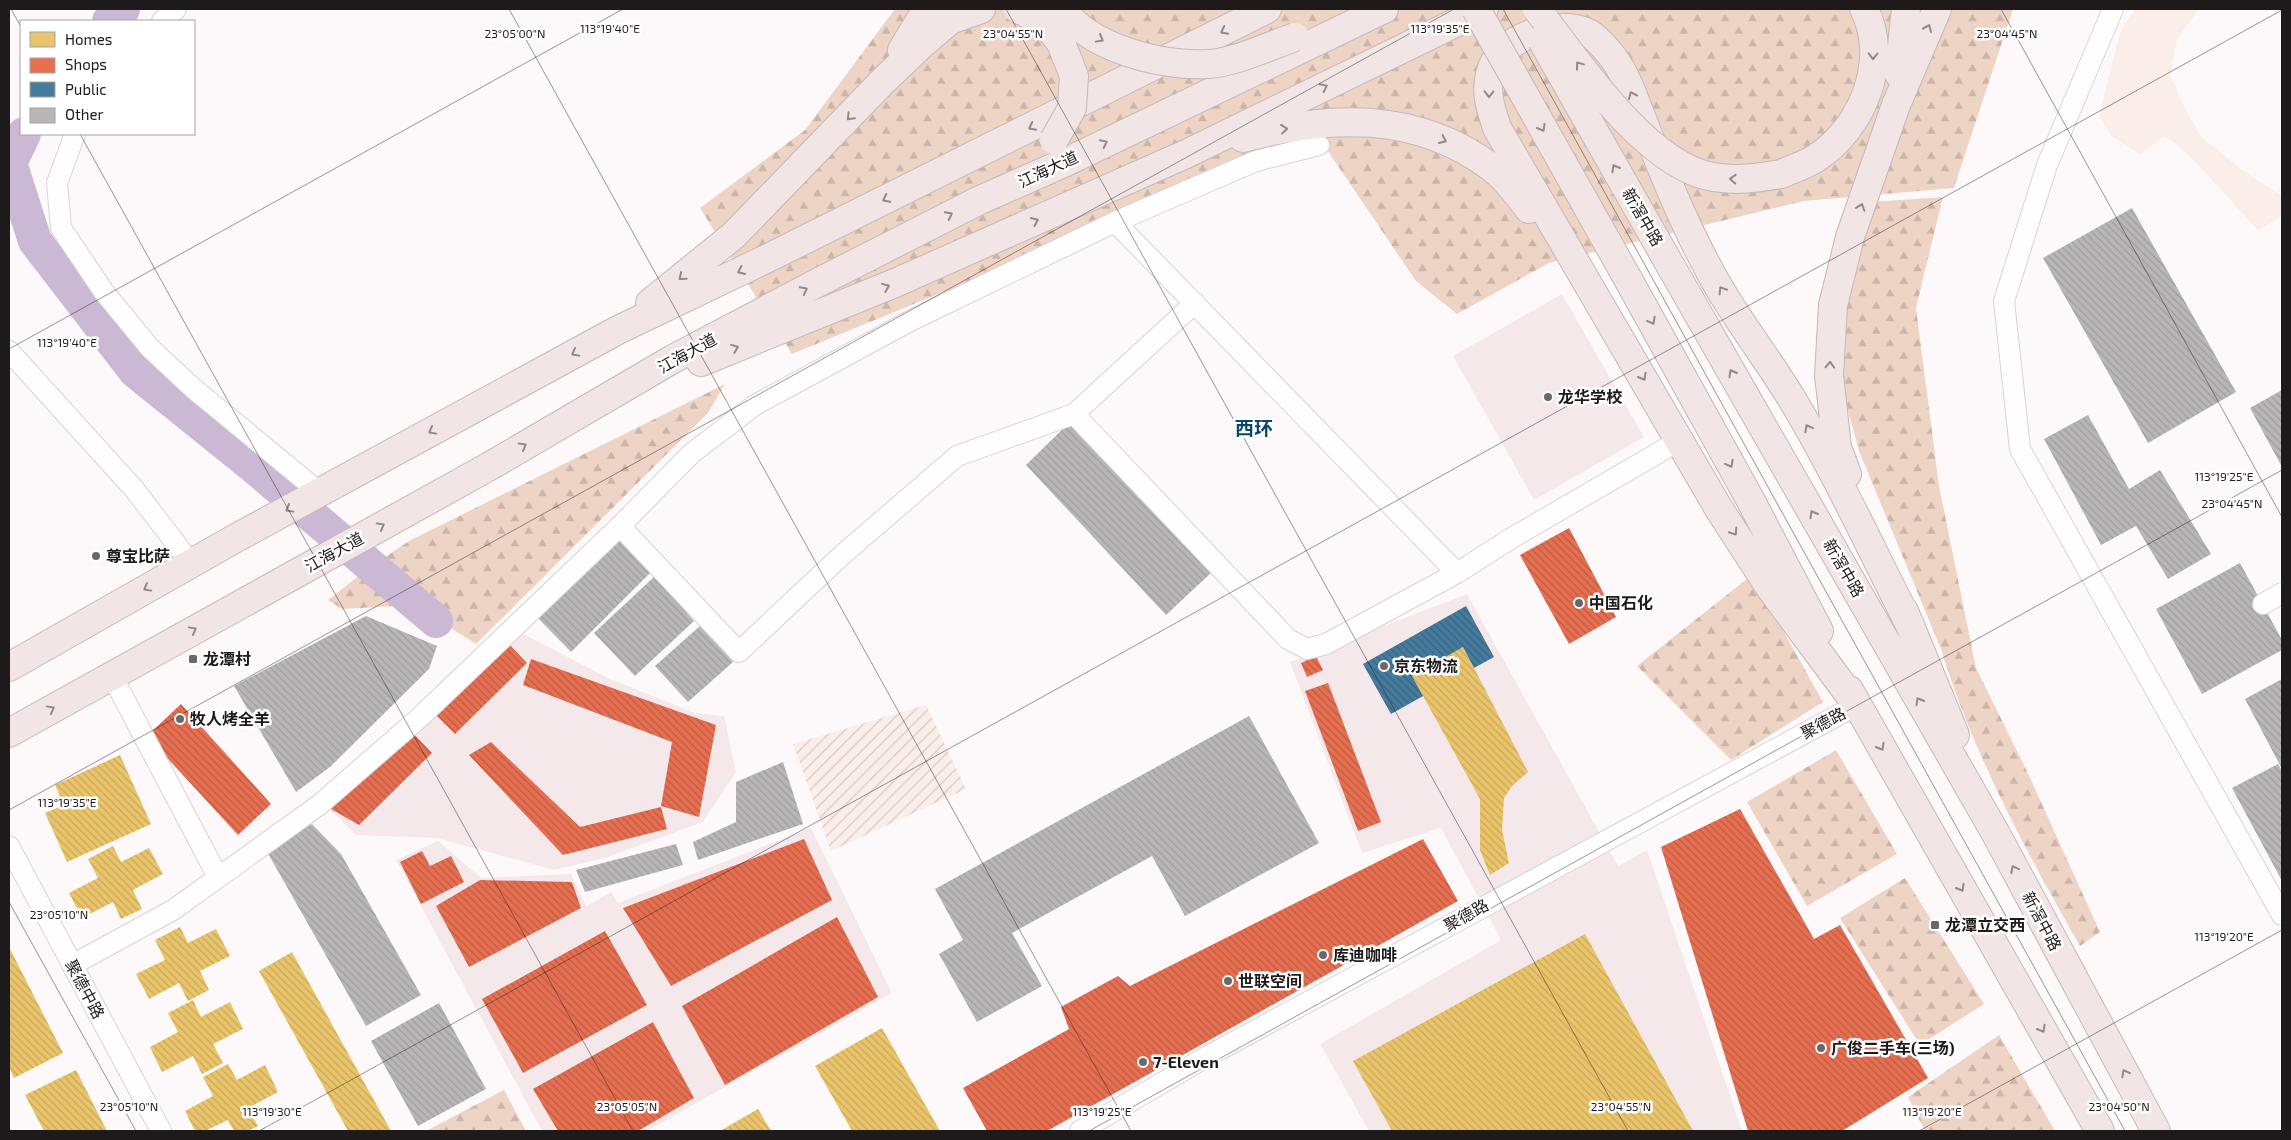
<svg xmlns="http://www.w3.org/2000/svg" width="2291" height="1140" font-family="'Exo 2','Noto Sans SC',sans-serif">
<style>
.built{fill:#f4e8eb}
.grass{fill:#fbede7}
.forest{fill:url(#forest-firs)}
.garden{fill:url(#garden-furrows)}
.homes{fill:url(#homes-back-hatch)}
.shops{fill:url(#shops-back-hatch)}
.public{fill:url(#public-back-hatch)}
.lines{fill:none;stroke-linecap:round;stroke-linejoin:round}
.river{stroke:#cbb8d5;stroke-width:34}
.building{fill:url(#building-back-hatch)}
.minor-casing{stroke:#d7d3d4;stroke-width:22}
.highway-casing{stroke:#c5b8b6;stroke-width:30}
.minor{stroke:#fffefe;stroke-width:20}
.highway{stroke:#f1e6e5;stroke-width:28}
.highway-bridge-casing{stroke:#c5b8b6;stroke-width:30;stroke-linecap:butt}
.highway-bridge{stroke:#f1e6e5;stroke-width:28}
.oneway{stroke:#928a8a}
.ticks{fill:none;stroke:#1e191a;stroke-width:1;stroke-opacity:0.45}
.poi-dot{fill:#6c6768;stroke:#fff;stroke-width:2}
.labels{text-anchor:middle;stroke-width:5;stroke-linejoin:round;paint-order:stroke}
.street-label{font-size:16px;fill:#1e191a;stroke:#fff}
.poi-label{font-size:16px;font-weight:bold;fill:#1e191a;stroke:#fff;text-anchor:start}
.quarter-label{font-size:19px;font-weight:bold;fill:#084767;stroke:#fff}
.ticks-label{font-size:12px;text-anchor:middle;fill:#1e191a;stroke:#fff;stroke-width:5;stroke-linejoin:round;paint-order:stroke}
</style>
<defs>
<pattern id="forest-firs" width="22" height="20" patternUnits="userSpaceOnUse" patternTransform="scale(1.25)"><rect width="22" height="20" fill="#eed4c4"/><path d="M5 1l3.5 6h-7zM16 11l3.5 6h-7z" fill="#ccb5a8"/></pattern>
<pattern id="garden-furrows" width="10" height="10" patternUnits="userSpaceOnUse" patternTransform="scale(1.25)"><rect width="10" height="10" fill="#fbede7"/><path d="M-1 1l2-2M0 10L10 0M9 11l2-2" fill="none" stroke="#d7cbc6"/></pattern>
<pattern id="homes-back-hatch" width="6" height="6" patternUnits="userSpaceOnUse" patternTransform="scale(1.25)"><rect width="6" height="6" fill="#e9c46a"/><path d="M-1 5l2 2M0 0l6 6M5-1l2 2" fill="none" stroke="#c7a85b"/></pattern>
<pattern id="shops-back-hatch" width="6" height="6" patternUnits="userSpaceOnUse" patternTransform="scale(1.25)"><rect width="6" height="6" fill="#e76f51"/><path d="M-1 5l2 2M0 0l6 6M5-1l2 2" fill="none" stroke="#bb5a42"/></pattern>
<pattern id="public-back-hatch" width="6" height="6" patternUnits="userSpaceOnUse" patternTransform="scale(1.25)"><rect width="6" height="6" fill="#457b9d"/><path d="M-1 5l2 2M0 0l6 6M5-1l2 2" fill="none" stroke="#39647f"/></pattern>
<pattern id="building-back-hatch" width="6" height="6" patternUnits="userSpaceOnUse" patternTransform="scale(1.25)"><rect width="6" height="6" fill="#b9b6b7"/><path d="M-1 5l2 2M0 0l6 6M5-1l2 2" fill="none" stroke="#9f9c9d"/></pattern>
</defs>
<rect width="100%" height="100%" fill="#fdf9fa"/>
<!-- built -->
<path class="built" d="M1562,294L1644,437L1534,500L1453,356Z
M1467,594L1618,866L1647,850L1742,1131H1369L1320,1044L1501,940L1441,828L1362,853L1290,662Z
M514,629L608,678L695,713L724,716L736,772L703,822L608,857L554,870L437,838L356,835L326,805Z
M811,828L892,993L647,1131H542L396,860L438,841L481,878L571,874L586,906L611,892L618,903Z"/>
<!-- grass -->
<path class="grass" d="M2135,9H2199L2177,39L2170,75L2183,104L2201,137L2242,170L2282,196V216L2258,230L2189,155L2165,136L2140,154L2112,136L2099,116L2120,33Z"/>
<!-- forest -->
<path class="forest" d="M895,9H2013L1954,188L1804,201L1549,263L1457,314L1416,281L1319,138L792,354L700,208L805,130Z
M1943,197L1916,308L1939,486L1976,668L2026,769L2100,932L2080,946C2026,851 1973,754 1941,649L1859,451L1835,362L1871,202Z
M725,384L708,413L476,644L429,614L396,606L342,609L328,600L366,570L409,541Z
M1752,575L1823,702L1731,760L1637,666Z
M1836,750L1897,854L1807,906L1747,802Z
M1905,878L1984,1004L1920,1045L1840,918Z
M1999,1035L2055,1131H1925L1908,1097Z
M504,1090L526,1131H426Z"/>
<!-- garden -->
<path class="garden" d="M926,705L966,789L831,851L793,744Z"/>
<!-- homes -->
<path class="homes" d="M1463,647L1528,772L1512,786L1504,798L1502,830L1509,863L1490,875L1480,850V799L1412,676Z
M120,755L151,824L67,862L45,813L64,805L55,785Z
M113,846L121,862L149,848L163,874L133,890L142,909L121,919L113,902L82,918L69,893L98,878L88,859Z
M180,927L188,943L216,929L230,956L200,971L209,990L188,1001L179,983L149,999L136,974L165,960L155,940Z
M1585,934L1693,1131H1392L1353,1061Z
M9,947L63,1053L14,1078L9,1067Z
M292,952L391,1131H348L259,971Z
M193,1000L201,1017L230,1002L243,1029L213,1044L223,1063L202,1074L193,1056L162,1072L150,1047L178,1032L168,1013Z
M882,1028L940,1131H852L815,1066Z
M228,1064L237,1080L265,1065L278,1092L248,1108L258,1126L248,1131H234L228,1120L205,1131H195L185,1111L213,1096L203,1077Z
M76,1070L107,1131H44L25,1095Z
M758,1109L771,1131H720Z"/>
<!-- shops -->
<path class="shops" d="M1569,528L1616,617L1569,644L1520,555Z
M506,641L527,663L455,734L434,713Z
M1316,656L1323,670L1307,677L1301,663Z
M531,659L716,725L699,817L661,806L672,742L523,685Z
M1328,683L1381,822L1358,831L1305,691Z
M181,704L271,804L238,835L147,736Z
M411,731L432,753L359,825L331,809Z
M491,742L580,827L661,807L667,829L563,855L469,755Z
M1740,809L1814,939L1840,925L1928,1078L1842,1131H1748L1661,847Z
M804,839L832,900L671,986L623,908Z
M1423,839L1458,901L1047,1131H987L963,1088L1069,1029L1061,1007L1118,976L1130,986Z
M422,851L430,866L451,856L464,882L421,904L400,862Z
M480,880L572,882L581,908L469,967L436,906Z
M837,917L878,997L725,1085L682,1006Z
M605,931L647,1005L523,1073L482,999Z
M653,1022L694,1098L638,1131H558L533,1089Z"/>
<!-- public -->
<path class="public" d="M1466,606L1494,657L1474,668L1463,647L1412,676L1423,696L1391,714L1363,664Z"/>
<g class="lines">
<!-- river -->
<path class="river" d="M109,21L123,9
M24,134L10,163L35,241L135,371L253,466L436,621"/>
</g>
<!-- building -->
<path class="building" d="M2132,208L2236,392L2148,443L2043,258Z
M2282,390V467L2250,408Z
M2088,415L2129,489L2160,470L2211,554L2168,579L2136,526L2101,545L2044,439Z
M1071,421L1212,572L1166,615L1026,465Z
M615,535L652,571L571,652L535,615Z
M2240,563L2282,640V650L2202,694L2156,609Z
M655,576L694,621L635,676L594,633Z
M366,616L437,646L429,669L330,767L296,792L234,686Z
M701,625L733,662L688,702L655,666Z
M2282,679V769L2245,699Z
M1249,716L1319,843L1185,916L1152,856L1012,933L1042,986L977,1022L939,954L963,940L935,889Z
M783,762L803,824L698,860L693,842L736,822V782Z
M2278,764L2282,771V881L2232,788Z
M312,824L341,854L421,995L366,1026L266,850Z
M676,844L683,865L585,892L576,870Z
M439,1003L486,1089L418,1126L371,1041Z"/>
<g class="lines">
<!-- minor casing -->
<g class="minor-casing">
<path id="minor" d="M2113,9L2047,165L2004,301L2020,449L2282,915
M162,21L176,9
M75,134L57,183L61,228L104,292L150,348L193,388L319,492
M1319,145L1256,161L1115,222L1457,573
M9,351L134,489L191,563
M1074,414L1195,303
M620,526L739,652L841,556L957,456L1074,414L1288,639L1307,649L1326,644L1457,573L1510,539L1665,449L1678,439
M2263,604L2282,593
M112,676L218,877
M9,846L161,1131
M72,965L173,910L319,805L419,718L620,526L692,453L755,405L910,321L1115,222
M1080,1131L1208,1056L1857,705"/>
</g>
<!-- highway casing -->
<g class="highway-casing">
<path id="highway" d="M902,50L927,9
M1899,74L1906,9
M1243,138C1330,115 1415,111 1491,167C1506,178 1518,195 1529,209
M1781,174C1792,169 1806,165 1816,158C1863,128 1890,60 1864,9
M1665,256L1996,834L2156,1131
M1628,279L1751,501L1819,631
M650,303L734,235L883,81L922,44L950,20L981,9
M701,362L895,283L1186,154L1484,9
M1847,474L1837,447L1829,375L1833,305L1850,237L1896,105L1937,9
M1904,611L1955,735
M9,667L236,538L618,330L770,257L1267,9
M1849,690L2100,1131
M1857,705L1771,589L1719,509L1497,128C1491,109 1485,93 1490,74C1498,37 1559,17 1590,34C1598,39 1609,52 1614,59C1628,77 1637,108 1646,129C1664,174 1682,219 1705,262C1729,310 1764,353 1792,399C1836,472 1872,551 1911,627
M9,733L490,466L673,359L819,282L980,200L1066,162L1384,9"/>
</g>
<!-- minor -->
<use href="#minor" class="minor"/>
<!-- highway -->
<use href="#highway" class="highway"/>
<!-- highway-bridge casing -->
<g class="highway-bridge-casing">
<path id="highway-bridge" d="M1018,9L1043,21L1061,43L1074,76L1072,108L1054,140
M1063,9C1088,48 1163,67 1208,64C1233,63 1270,46 1295,37
M1476,9L1628,279
M1537,9C1576,60 1646,166 1713,177C1736,181 1758,178 1781,174
M1542,40L1665,256"/>
</g>
<!-- highway-bridge -->
<use href="#highway-bridge" class="highway-bridge"/>
</g>
<!-- one-way arrows -->
<defs><path id="oneway-chevron" d="M-2-3.5L2.5 0L-2 3.5" fill="none" stroke-width="1.6" stroke-linecap="round" stroke-linejoin="round" transform="scale(1.25)"/></defs>
<g class="oneway">
<use href="#oneway-chevron" transform="translate(1928 28) rotate(-66)"/>
<use href="#oneway-chevron" transform="translate(1224 31) rotate(153)"/>
<use href="#oneway-chevron" transform="translate(1100 39) rotate(29)"/>
<use href="#oneway-chevron" transform="translate(1873 56) rotate(91)"/>
<use href="#oneway-chevron" transform="translate(1579 65) rotate(-127)"/>
<use href="#oneway-chevron" transform="translate(1324 87) rotate(-26)"/>
<use href="#oneway-chevron" transform="translate(1489 94) rotate(91)"/>
<use href="#oneway-chevron" transform="translate(1632 95) rotate(-114)"/>
<use href="#oneway-chevron" transform="translate(850 117) rotate(134)"/>
<use href="#oneway-chevron" transform="translate(1032 127) rotate(153)"/>
<use href="#oneway-chevron" transform="translate(1542 128) rotate(60)"/>
<use href="#oneway-chevron" transform="translate(1284 129) rotate(-6)"/>
<use href="#oneway-chevron" transform="translate(1443 140) rotate(25)"/>
<use href="#oneway-chevron" transform="translate(1104 143) rotate(-26)"/>
<use href="#oneway-chevron" transform="translate(1615 168) rotate(-120)"/>
<use href="#oneway-chevron" transform="translate(1733 179) rotate(-177)"/>
<use href="#oneway-chevron" transform="translate(886 199) rotate(153)"/>
<use href="#oneway-chevron" transform="translate(1861 207) rotate(-71)"/>
<use href="#oneway-chevron" transform="translate(949 215) rotate(-27)"/>
<use href="#oneway-chevron" transform="translate(1035 221) rotate(-24)"/>
<use href="#oneway-chevron" transform="translate(741 271) rotate(155)"/>
<use href="#oneway-chevron" transform="translate(682 277) rotate(141)"/>
<use href="#oneway-chevron" transform="translate(886 287) rotate(-22)"/>
<use href="#oneway-chevron" transform="translate(804 290) rotate(-28)"/>
<use href="#oneway-chevron" transform="translate(1722 290) rotate(-122)"/>
<use href="#oneway-chevron" transform="translate(1652 321) rotate(61)"/>
<use href="#oneway-chevron" transform="translate(735 348) rotate(-22)"/>
<use href="#oneway-chevron" transform="translate(575 353) rotate(151)"/>
<use href="#oneway-chevron" transform="translate(1830 365) rotate(-87)"/>
<use href="#oneway-chevron" transform="translate(1732 373) rotate(-120)"/>
<use href="#oneway-chevron" transform="translate(1643 377) rotate(60)"/>
<use href="#oneway-chevron" transform="translate(1808 428) rotate(-119)"/>
<use href="#oneway-chevron" transform="translate(432 431) rotate(151)"/>
<use href="#oneway-chevron" transform="translate(523 446) rotate(-30)"/>
<use href="#oneway-chevron" transform="translate(1730 464) rotate(61)"/>
<use href="#oneway-chevron" transform="translate(289 509) rotate(151)"/>
<use href="#oneway-chevron" transform="translate(1813 514) rotate(-120)"/>
<use href="#oneway-chevron" transform="translate(381 526) rotate(-29)"/>
<use href="#oneway-chevron" transform="translate(1734 532) rotate(57)"/>
<use href="#oneway-chevron" transform="translate(147 588) rotate(151)"/>
<use href="#oneway-chevron" transform="translate(193 630) rotate(-29)"/>
<use href="#oneway-chevron" transform="translate(1919 701) rotate(-120)"/>
<use href="#oneway-chevron" transform="translate(51 709) rotate(-29)"/>
<use href="#oneway-chevron" transform="translate(1881 747) rotate(60)"/>
<use href="#oneway-chevron" transform="translate(2014 869) rotate(-118)"/>
<use href="#oneway-chevron" transform="translate(1961 888) rotate(60)"/>
<use href="#oneway-chevron" transform="translate(2042 1029) rotate(60)"/>
<use href="#oneway-chevron" transform="translate(2125 1073) rotate(-118)"/>
</g>
<!-- ticks -->
<path class="ticks" d="M11,9L21,27M509,9L1131,1131M1006,9L1628,1131M1503,9L2125,1131M2001,9L2282,517M80,134L633,1131M9,349L623,9M9,810L1454,9M9,902L136,1131M259,1131L2282,10M1089,1131L2282,470M1919,1131L2282,930"/>
<!-- markers -->
<g class="poi-dot">
<circle cx="1548" cy="397" r="5"/>
<circle cx="96" cy="556" r="5"/>
<circle cx="1579" cy="603" r="5"/>
<rect x="188" y="654" width="10" height="10" rx="2.5"/>
<circle cx="1384" cy="666" r="5"/>
<circle cx="180" cy="719" r="5"/>
<rect x="1930" y="920" width="10" height="10" rx="2.5"/>
<circle cx="1323" cy="955" r="5"/>
<circle cx="1228" cy="981" r="5"/>
<circle cx="1821" cy="1048" r="5"/>
<circle cx="1143" cy="1062" r="5"/>
</g>
<g class="labels">
<!-- street labels -->
<g class="street-label">
<text transform="translate(1048 169) rotate(-25)" y="6">江海大道</text>
<text transform="translate(1643 217) rotate(60)" y="6">新滘中路</text>
<text transform="translate(687 353) rotate(-29)" y="6">江海大道</text>
<text transform="translate(334 552) rotate(-29)" y="6">江海大道</text>
<text transform="translate(1844 568) rotate(60)" y="6">新滘中路</text>
<text transform="translate(1823 723) rotate(-28)" y="6">聚德路</text>
<text transform="translate(1466 915) rotate(-29)" y="6">聚德路</text>
<text transform="translate(2042 921) rotate(62)" y="6">新滘中路</text>
<text transform="translate(85 989) rotate(62)" y="6">聚德中路</text>
</g>
<!-- poi labels -->
<g class="poi-label">
<text x="1558" y="403">龙华学校</text>
<text x="106" y="562">尊宝比萨</text>
<text x="1589" y="609">中国石化</text>
<text x="203" y="665">龙潭村</text>
<text x="1394" y="672">京东物流</text>
<text x="190" y="725">牧人烤全羊</text>
<text x="1945" y="931">龙潭立交西</text>
<text x="1333" y="961">库迪咖啡</text>
<text x="1238" y="987">世联空间</text>
<text x="1831" y="1054">广俊二手车(三场)</text>
<text x="1153" y="1068">7-Eleven</text>
</g>
<!-- quarter labels -->
<g class="quarter-label">
<text x="1254" y="435">西环</text>
</g>
</g>
<g class="ticks-label">
<text x="610" y="33">113°19'40"E</text>
<text x="1440" y="33">113°19'35"E</text>
<text x="515" y="38">23°05'00"N</text>
<text x="1013" y="38">23°04'55"N</text>
<text x="2007" y="38">23°04'45"N</text>
<text x="67" y="347">113°19'40"E</text>
<text x="2224" y="481">113°19'25"E</text>
<text x="2232" y="508">23°04'45"N</text>
<text x="67" y="807">113°19'35"E</text>
<text x="59" y="919">23°05'10"N</text>
<text x="2224" y="941">113°19'20"E</text>
<text x="129" y="1111">23°05'10"N</text>
<text x="627" y="1111">23°05'05"N</text>
<text x="1621" y="1111">23°04'55"N</text>
<text x="2119" y="1111">23°04'50"N</text>
<text x="272" y="1116">113°19'30"E</text>
<text x="1102" y="1116">113°19'25"E</text>
<text x="1932" y="1116">113°19'20"E</text>
</g>
<!-- border -->
<rect width="2291" height="1140" fill="none" stroke="#1e191a" stroke-width="20"/>
<!-- legend -->
<rect x="20" y="20" width="175" height="115" fill="#ffffff" stroke="#a5a3a3"/>
<rect x="30" y="32" width="25" height="15" fill="#e9c46a" stroke="#a5a3a3"/>
<text x="65" y="45" font-size="15" fill="#1e191a">Homes</text>
<rect x="30" y="58" width="25" height="15" fill="#e76f51" stroke="#a5a3a3"/>
<text x="65" y="70" font-size="15" fill="#1e191a">Shops</text>
<rect x="30" y="82" width="25" height="15" fill="#457b9d" stroke="#a5a3a3"/>
<text x="65" y="95" font-size="15" fill="#1e191a">Public</text>
<rect x="30" y="108" width="25" height="15" fill="#b9b6b7" stroke="#a5a3a3"/>
<text x="65" y="120" font-size="15" fill="#1e191a">Other</text>
</svg>
